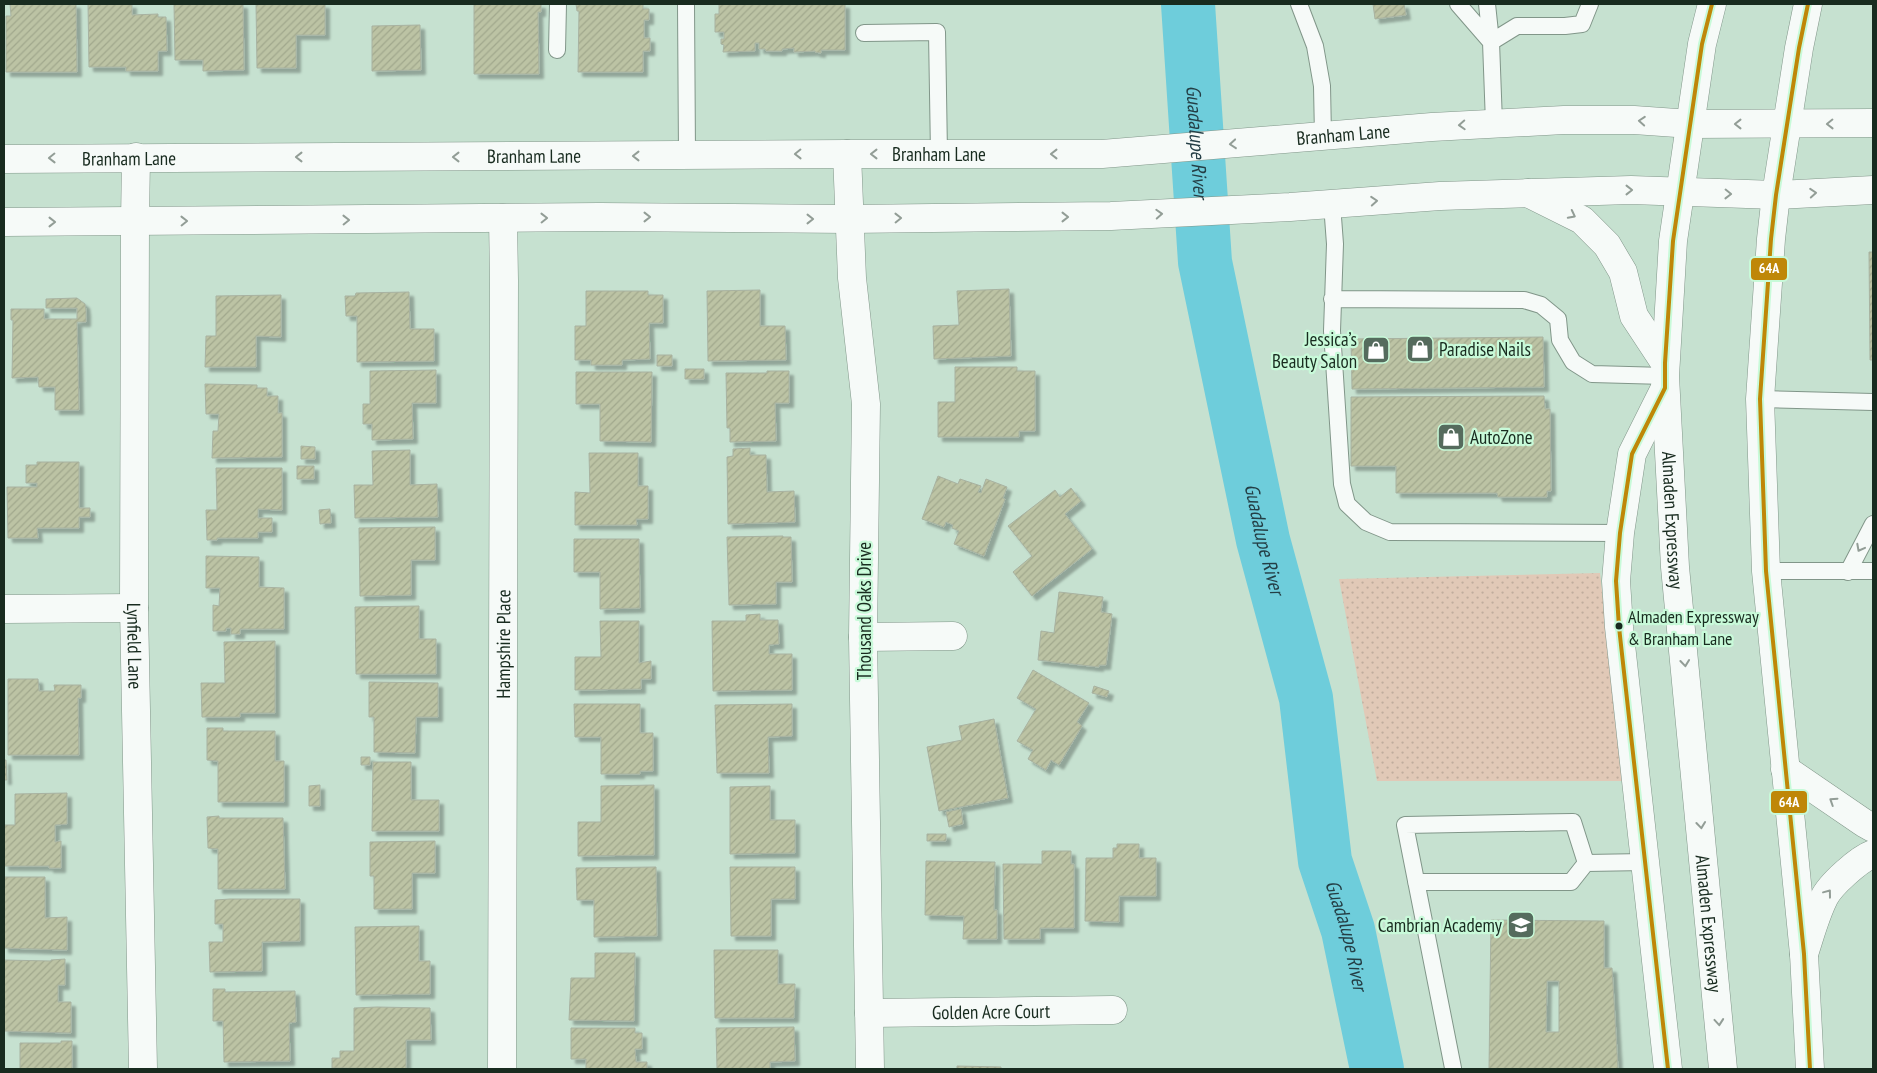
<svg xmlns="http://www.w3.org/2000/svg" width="1877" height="1073" font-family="'PT Sans Narrow',sans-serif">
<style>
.grass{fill:url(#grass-dots)}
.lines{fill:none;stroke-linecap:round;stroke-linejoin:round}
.river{stroke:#6ecddb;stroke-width:54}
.building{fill:url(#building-hatch);stroke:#a8b2a1;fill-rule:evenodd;filter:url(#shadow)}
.service-casing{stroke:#819689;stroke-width:18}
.minor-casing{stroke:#819689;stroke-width:29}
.secondary-casing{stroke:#819689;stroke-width:29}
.primary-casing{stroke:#819689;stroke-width:29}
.service{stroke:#f6faf8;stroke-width:16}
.minor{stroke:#f6faf8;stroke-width:28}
.secondary{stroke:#f6faf8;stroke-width:28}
.primary{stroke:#f6faf8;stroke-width:28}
.bus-1-casing{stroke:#c8fad9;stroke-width:8}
.bus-1{stroke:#bf8708;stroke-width:4}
.oneway{stroke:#929d96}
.bus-dot{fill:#182b1f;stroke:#c8fad9;stroke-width:2}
.labels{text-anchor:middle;stroke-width:4.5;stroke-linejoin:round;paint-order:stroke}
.bus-label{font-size:18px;fill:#182b1f;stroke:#c8fad9;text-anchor:start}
.street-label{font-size:19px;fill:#182b1f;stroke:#c8fad9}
.poi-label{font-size:19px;fill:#182b1f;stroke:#c8fad9;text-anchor:end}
.water-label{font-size:20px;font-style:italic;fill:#243e45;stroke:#c8fad9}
.line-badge{stroke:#c8fad9;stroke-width:2}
.badge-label{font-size:14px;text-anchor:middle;font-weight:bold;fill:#fff}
</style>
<defs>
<pattern id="grass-dots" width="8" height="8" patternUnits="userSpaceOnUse" patternTransform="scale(1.25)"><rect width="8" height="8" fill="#e1c9b7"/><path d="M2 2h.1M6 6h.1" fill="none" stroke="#c0ad9d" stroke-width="1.8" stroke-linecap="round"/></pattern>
<pattern id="building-hatch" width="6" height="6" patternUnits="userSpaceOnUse" patternTransform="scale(1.25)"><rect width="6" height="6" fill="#bcc3a4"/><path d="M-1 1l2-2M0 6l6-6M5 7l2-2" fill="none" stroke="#a1a88d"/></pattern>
<filter id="shadow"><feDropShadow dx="4.5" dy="4.5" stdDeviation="1" flood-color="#0004"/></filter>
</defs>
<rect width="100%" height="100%" fill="#c6e1d0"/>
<!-- grass -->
<path class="grass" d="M1600,573L1623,781H1377L1339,579Z"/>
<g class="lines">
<!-- river -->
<path class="river" id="s1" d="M1188,4L1205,262L1263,540L1306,698L1325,861L1348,930L1377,1069"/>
</g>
<!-- building -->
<path class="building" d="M10,4H76L77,72H6V16H11Z
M88,4H132V15L158,14V17H166L167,51H158V71H126V67H89Z
M174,4H243L244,70L203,71V60H175Z
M256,4H325V35H296V68H257Z
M474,4H541V12H538L539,74H474Z
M576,4H643V9H649V20H644V38H650V51H643V72H578L579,11H577Z
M719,4H845V50H821V53L815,52V51L794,52V48L782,49V51H766L765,49H759V43H755V51L723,52L724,45L721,44V39H724V32H715V14H719Z
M1373,4H1404L1406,15L1375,19Z
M420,25L421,70L372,71V26Z
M1869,252H1873V360H1870Z
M1009,289L1011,356L934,359L933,326L959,325L957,291Z
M760,290V326H785L786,360L708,361L707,291Z
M586,291H648V295H663V323H649L650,359L622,360V365H591V360H575V326H586Z
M409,292L410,329H434V361L357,362V316H346L345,296H355L356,293Z
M281,295V337L256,336V367H205L206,336H216V296Z
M77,298L85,304L86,311V322H77L79,410H55V387H39L38,377L12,378L13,320H11V309H44V319H77V308H46V299Z
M1543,337L1544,387L1352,389L1351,339Z
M657,355H672V366H657Z
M955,367H1017V371H1035V431H1019V437H938V402H955Z
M685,369H704V379H685Z
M436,370V403H412L413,439L372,440V424H363V404H370V371Z
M767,371H789V403H775L776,441L730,442V428H727L726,373H767Z
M576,372H652L651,442L600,441V404H576Z
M205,384L257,385V388H267V396H278V413H282V457L212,458L213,431H218L219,414H206Z
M1544,396L1545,409H1550L1551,491H1547V497H1498L1497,493H1396V466H1351V397Z
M301,446L315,447V459H301Z
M750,448V455H766L767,492L794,491L795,522L728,524L727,457L733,456V449Z
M410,450V485L437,484L438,517L355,518L354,485H373L372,451Z
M589,453H638V486H648V519H636L637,525H575V492L590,493Z
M37,462H79V508H90V517H79V528H37L38,538H8L7,487H37V483H26V465H37Z
M297,466H314V479H297Z
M216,468H282V510L258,509V518H272V532H258V538H217V540H207L206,510H217Z
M938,476L958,484L960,479L981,486L978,492L981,493L986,479L1007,487L1003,498L1005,499L984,556L954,544L959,531L952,528L953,525L946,522L944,527L922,519Z
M1071,488L1081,501L1065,514L1092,549L1032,596L1013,572L1032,556L1008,526L1055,490L1060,497Z
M330,509L331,523L320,524L319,510Z
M435,527V560H411V595L360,596L359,528Z
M783,536V537H791L792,582H776V604L729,605L727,537Z
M574,539H639L640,608L600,609V572H574Z
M206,556L259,557V587L284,588V629H240V634H231V628H226V631H213V605L219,606L220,588H206Z
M1059,592L1103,597L1101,612L1112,614L1106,665H1099V667L1038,660L1041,631L1054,633Z
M419,606V639H436V674H356L355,607Z
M760,614V620H778L779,644L769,645V654H792V690L713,691L712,621H746V615Z
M600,621H639V663L651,661V679H641V689L575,690V657H601Z
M275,641V713H240V717H202L201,683H225L224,642Z
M1033,670L1089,703L1077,722L1082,726L1059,765L1051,760L1046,770L1028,759L1033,750L1017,741L1036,709L1017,698Z
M8,679H38L39,691H55L54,685H81V698H78L79,755H8Z
M369,682L438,683V717H416L415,753L374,752V717H369Z
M1094,686L1109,691L1107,697L1092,693Z
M574,704H640V733H653V771H640V774H601V737H575Z
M792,704V736L768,737L769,773H717L715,705Z
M994,719L1008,798L939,811L927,747L962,740L959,726Z
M207,728H223V731H275V761H284V802H218V761L207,760Z
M361,757H370V765H361Z
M4,760H6L7,780H4Z
M373,762H411V800H439V831H372Z
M320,785V806H309V786Z
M654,785V855L578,856V822H601V786Z
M770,786V820H795V853L730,854V787Z
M67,793V824L55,825V842L61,841V868H49V866H4V825H15V794Z
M961,809L963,824L949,827L946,812Z
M219,816V818H283L285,889H218V849L208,848L207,817Z
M927,834H946V841H927Z
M435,841V873H412V909H374V876H370V842Z
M1117,844H1139V858H1156V896H1119V922L1085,921L1086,858H1113V848H1117Z
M1042,851H1071V864H1074V928H1040V939H1004L1003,864H1042Z
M926,861L995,862L994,910H997V939H963L964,916L925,915Z
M656,867L657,936L594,937V900H577L576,868Z
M730,867H795V899H771V936H731Z
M4,877H45V918L67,917V950L4,948Z
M230,899H300V941L262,942V971L210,972L209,942H223V924H215V900Z
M1491,920L1604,921V968H1612L1618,1069H1489ZM1547,981H1559V1032H1546Z
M419,926V961H430V994L356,995L355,927Z
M714,950H778V984H795L794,1018H715Z
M595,953H635L634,1021L569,1020L571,978H595Z
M65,959V985H58V1002H71V1033L4,1031V960L51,961V960Z
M213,989H225V992L295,991L296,1022L289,1023L290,1061L224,1062L223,1021H213Z
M377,1007L430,1008L431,1040H406V1069L332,1068V1058H340V1051H354V1008Z
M794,1027L795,1061L770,1062V1069H717L716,1028Z
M571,1028H635V1033H642V1049H635L636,1062H647V1069H586V1059H571Z
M61,1041H72V1069H20V1043H61Z
M957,1066L1001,1067V1069H957Z"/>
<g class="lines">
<!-- service casing -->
<g class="service-casing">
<path id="service" d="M686,4L687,155
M1299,4L1315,46L1322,86L1323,136
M1458,4L1491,42
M1487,4L1491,42
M864,33L937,32L939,154
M557,50L558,4
M1494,123L1491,42L1517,26H1565L1582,24L1590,4
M1332,204L1335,244L1332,331L1342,484L1347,504L1366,522L1390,532L1620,533
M1332,299L1524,300L1541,305L1558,319L1560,340L1573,362L1592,374L1665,376
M1760,399L1873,402
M1766,571H1873
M1848,572L1873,524
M1416,882H1571L1586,863
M1453,1068L1405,825L1573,822L1586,863L1645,862"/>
</g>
<!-- minor casing -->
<g class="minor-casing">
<g id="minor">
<path d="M847,154L852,278L866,404L863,637L870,1069"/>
<path id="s2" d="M135,222L134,608L143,1069"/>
<path d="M1665,388L1632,454L1620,533L1616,581L1619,627L1668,1069"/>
<path d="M4,609L134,608"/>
<path d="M863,637L953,636"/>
<path d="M1785,769L1864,823L1873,828"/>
<path d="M1804,954C1810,936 1815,916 1824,898C1830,885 1859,859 1873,854"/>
<path id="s3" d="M869,1013L1113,1010"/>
<path id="s4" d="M502,1069L504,280L503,218"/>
</g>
</g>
<!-- secondary casing -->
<g class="secondary-casing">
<g id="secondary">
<path id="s5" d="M4,159L847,154H1102L1432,127L1564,120H1634L1691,124L1873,123"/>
<path d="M4,222L599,217L849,219L1111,216L1290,207L1440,196L1631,190L1776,195L1873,190"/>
<path d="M135,222L136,157"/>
</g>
</g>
<!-- primary casing -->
<g class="primary-casing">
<g id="primary">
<path id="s6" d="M1712,4L1702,44L1673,241L1665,376L1675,567L1723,1069"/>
<path d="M1808,4L1799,48L1776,195L1771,239L1760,399L1766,571L1804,954L1810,1069"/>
<path d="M1528,193L1582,220L1607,245L1623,272L1634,316L1665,363"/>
</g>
</g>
<!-- service -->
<use href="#service" class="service"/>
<!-- minor -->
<use href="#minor" class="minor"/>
<!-- secondary -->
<use href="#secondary" class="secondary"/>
<!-- primary -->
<use href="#primary" class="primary"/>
<!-- bus-1 casing -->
<g class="bus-1-casing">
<path id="bus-1" d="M1808,4L1799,48L1776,195L1771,239L1760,399L1766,571L1804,954L1810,1069
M1668,1069L1619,627L1616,581L1620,533L1632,454L1665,388V363L1673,241L1702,44L1712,4"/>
</g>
<!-- bus-1 -->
<use href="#bus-1" class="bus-1"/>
</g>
<!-- one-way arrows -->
<defs><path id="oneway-chevron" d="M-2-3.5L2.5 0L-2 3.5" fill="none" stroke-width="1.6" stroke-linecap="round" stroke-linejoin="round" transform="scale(1.25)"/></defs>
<g class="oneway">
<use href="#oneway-chevron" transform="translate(1642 121) rotate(-176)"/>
<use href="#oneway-chevron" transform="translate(1738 124) rotate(-180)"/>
<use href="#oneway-chevron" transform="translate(1830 124) rotate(179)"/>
<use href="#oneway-chevron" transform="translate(1462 125) rotate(177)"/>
<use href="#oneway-chevron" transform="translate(1233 144) rotate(175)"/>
<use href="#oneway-chevron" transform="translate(798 154) rotate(179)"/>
<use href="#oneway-chevron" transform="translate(874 154) rotate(180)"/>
<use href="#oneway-chevron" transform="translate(1054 154) rotate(-180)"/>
<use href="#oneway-chevron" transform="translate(636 156) rotate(180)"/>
<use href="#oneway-chevron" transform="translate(299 157) rotate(180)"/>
<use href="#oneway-chevron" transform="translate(456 157) rotate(180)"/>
<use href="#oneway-chevron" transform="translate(52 158) rotate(179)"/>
<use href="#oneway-chevron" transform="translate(1629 190)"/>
<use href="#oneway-chevron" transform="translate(1813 193) rotate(-4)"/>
<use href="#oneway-chevron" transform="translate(1728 194) rotate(1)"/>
<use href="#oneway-chevron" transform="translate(1374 201) rotate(-4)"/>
<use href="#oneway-chevron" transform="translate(1159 214) rotate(-3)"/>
<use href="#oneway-chevron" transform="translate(1572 215) rotate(27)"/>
<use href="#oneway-chevron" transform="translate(647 217)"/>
<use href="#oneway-chevron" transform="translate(1065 217)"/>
<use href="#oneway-chevron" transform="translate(544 218) rotate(-1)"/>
<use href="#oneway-chevron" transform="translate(898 218) rotate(-1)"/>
<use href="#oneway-chevron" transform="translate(810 219)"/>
<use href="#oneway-chevron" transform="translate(346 220) rotate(-1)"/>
<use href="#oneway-chevron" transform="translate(184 221) rotate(-1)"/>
<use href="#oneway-chevron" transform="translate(52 222)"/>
<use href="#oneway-chevron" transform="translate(1860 548) rotate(118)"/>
<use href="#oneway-chevron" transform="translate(1685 663) rotate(84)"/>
<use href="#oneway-chevron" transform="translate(1833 801) rotate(-147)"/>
<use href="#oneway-chevron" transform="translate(1701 825) rotate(84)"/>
<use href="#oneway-chevron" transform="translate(1828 893) rotate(-53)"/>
<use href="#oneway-chevron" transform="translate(1719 1022) rotate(85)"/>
</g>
<!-- icons -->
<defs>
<g id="shop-square" transform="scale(1.4375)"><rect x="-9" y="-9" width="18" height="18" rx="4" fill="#556b5d" stroke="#c8fad9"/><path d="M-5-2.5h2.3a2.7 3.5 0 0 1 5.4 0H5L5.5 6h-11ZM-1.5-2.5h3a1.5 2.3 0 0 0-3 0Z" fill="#fff"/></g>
<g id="school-square" transform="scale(1.4375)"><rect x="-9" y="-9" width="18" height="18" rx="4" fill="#556b5d" stroke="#c8fad9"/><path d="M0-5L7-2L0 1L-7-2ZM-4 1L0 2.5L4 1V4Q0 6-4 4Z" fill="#fff"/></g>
</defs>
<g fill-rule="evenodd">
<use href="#shop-square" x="1420" y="349"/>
<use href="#shop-square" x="1376" y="350"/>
<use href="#shop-square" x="1451" y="437"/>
<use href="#school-square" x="1521" y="925"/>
</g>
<!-- markers -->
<circle class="bus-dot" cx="1619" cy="626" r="4.5"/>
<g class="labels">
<!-- bus labels -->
<g class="bus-label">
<text x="1628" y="623">Almaden Expressway<tspan x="1628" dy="22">&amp; Branham Lane</tspan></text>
</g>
<!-- street labels -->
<g class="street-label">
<text dy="7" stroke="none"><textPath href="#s5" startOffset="1340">Branham Lane</textPath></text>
<text dy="7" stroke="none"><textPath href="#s5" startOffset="935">Branham Lane</textPath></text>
<text dy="7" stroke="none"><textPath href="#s5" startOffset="530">Branham Lane</textPath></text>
<text dy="7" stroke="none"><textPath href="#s5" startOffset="125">Branham Lane</textPath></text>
<text dy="7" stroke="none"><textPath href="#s6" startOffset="520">Almaden Expressway</textPath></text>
<text transform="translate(864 611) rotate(-90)" y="7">Thousand Oaks Drive</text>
<text dy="7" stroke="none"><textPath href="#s4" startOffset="425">Hampshire Place</textPath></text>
<text dy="7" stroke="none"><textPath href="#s2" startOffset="424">Lynfield Lane</textPath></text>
<text dy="7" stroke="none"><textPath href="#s6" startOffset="925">Almaden Expressway</textPath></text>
<text dy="7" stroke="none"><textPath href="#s3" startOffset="122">Golden Acre Court</textPath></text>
</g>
<!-- poi labels -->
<g class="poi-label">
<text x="1357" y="346">Jessica’s<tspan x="1357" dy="22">Beauty Salon</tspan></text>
<text x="1439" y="356" text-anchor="start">Paradise Nails</text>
<text x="1470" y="444" text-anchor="start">AutoZone</text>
<text x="1502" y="932">Cambrian Academy</text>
</g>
<!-- water labels -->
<g class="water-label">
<text dy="7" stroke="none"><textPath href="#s1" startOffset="138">Guadalupe River</textPath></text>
<text dy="7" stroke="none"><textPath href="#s1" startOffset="542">Guadalupe River</textPath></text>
<text dy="7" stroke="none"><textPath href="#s1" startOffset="948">Guadalupe River</textPath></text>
</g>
</g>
<g class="line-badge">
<rect x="1750" y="257" width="38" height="24" rx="5" fill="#bf8708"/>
<rect x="1770" y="790" width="38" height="24" rx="5" fill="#bf8708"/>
</g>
<g class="badge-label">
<text x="1769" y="273">64A</text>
<text x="1789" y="807">64A</text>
</g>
<!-- border -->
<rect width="1877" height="1073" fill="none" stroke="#182b1f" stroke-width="10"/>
</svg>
